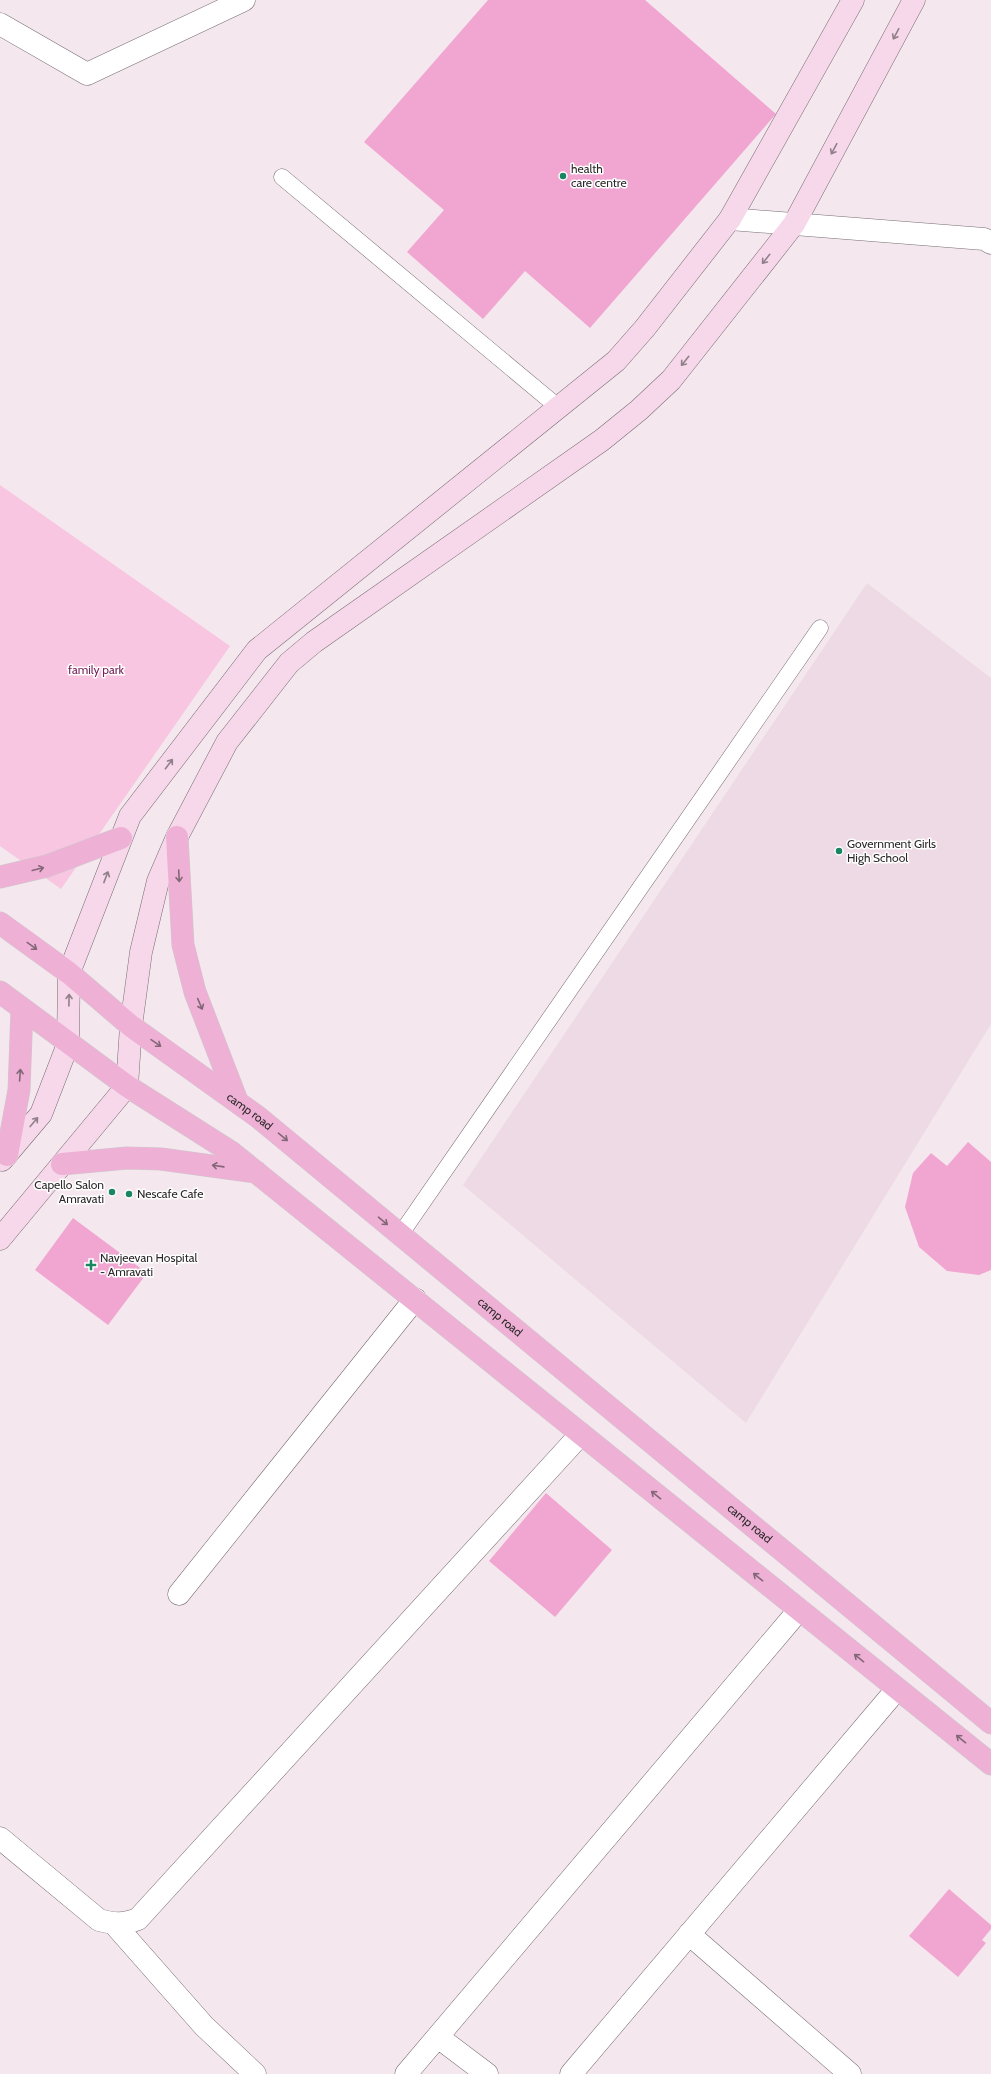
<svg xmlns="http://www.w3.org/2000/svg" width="991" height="2074" font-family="Cabin,sans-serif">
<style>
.built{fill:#eedae4}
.green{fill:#f8c6e1}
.building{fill:#f0a6d0}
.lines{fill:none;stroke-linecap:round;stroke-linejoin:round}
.lane-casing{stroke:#786d73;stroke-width:17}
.street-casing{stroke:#786d73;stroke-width:23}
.secondary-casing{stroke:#786d73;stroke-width:23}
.primary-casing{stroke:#cccbcc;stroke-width:23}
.lane{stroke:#fff;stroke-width:16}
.street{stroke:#fff;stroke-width:22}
.secondary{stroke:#f6d8ea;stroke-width:22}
.primary{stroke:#eeb1d5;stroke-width:22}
.oneway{stroke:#91808a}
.oneway2{stroke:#836677}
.poi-dot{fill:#1a8561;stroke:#fff;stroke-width:1.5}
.labels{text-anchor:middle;stroke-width:3;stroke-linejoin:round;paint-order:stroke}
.poi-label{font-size:12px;fill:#2c282a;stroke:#fff;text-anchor:start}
.park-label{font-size:12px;fill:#752158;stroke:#fff}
.street-label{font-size:12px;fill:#2c282a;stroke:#fff}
</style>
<rect width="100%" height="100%" fill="#f4e8ee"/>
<!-- built -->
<path class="built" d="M867,583L991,678V1024L746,1423L463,1185Z"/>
<!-- green -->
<path class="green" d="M0,485L230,646L61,889L0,846Z"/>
<!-- building -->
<path class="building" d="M488,0H645L776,114L590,328L525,271L483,319L407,252L444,210L364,142Z
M968,1142L991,1162V1270L979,1275L947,1271L919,1247L905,1207L913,1173L931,1153L947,1166Z
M73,1218L147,1273L108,1325L35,1270Z
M546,1493L612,1550L555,1617L489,1561Z
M949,1889L991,1925V1929L982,1940L986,1943L958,1977L909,1936Z"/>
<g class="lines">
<!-- lane casing -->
<g class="lane-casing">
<path id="lane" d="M282,177L558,407
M400,1235L820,628"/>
</g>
<!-- street casing -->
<g class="street-casing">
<path id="street" d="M0,24L87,74L244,0
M730,219L984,239L991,243
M179,1594L415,1299
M0,1838L99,1920C114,1924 123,1925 138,1919L581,1434
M115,1925L204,2026L255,2074
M689,1934L850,2074
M438,2037L487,2074
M406,2074L799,1610
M571,2074L897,1689"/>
</g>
<!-- secondary casing -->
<g class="secondary-casing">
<path id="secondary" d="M2,1160L41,1114L68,1044L69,973L130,816L257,650L616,361L645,328L730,219L853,0
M0,1239L127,1086L131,1026L141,952L158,881L177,837L227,742L289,663L314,642L602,440L639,410L671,380L794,224L914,0"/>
</g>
<!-- primary casing -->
<g class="primary-casing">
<g id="primary">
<path d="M177,837L183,945L195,992L237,1101"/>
<path d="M0,877L47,866L121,838"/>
<path id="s1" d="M0,923L69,973L131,1026L258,1117L991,1723"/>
<path d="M0,992L127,1086L231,1152L991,1764"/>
<path d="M7,1155L19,1090L22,1009"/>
<path d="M62,1164L127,1158L161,1159L256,1172"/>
</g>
</g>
<!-- lane -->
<use href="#lane" class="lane"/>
<!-- street -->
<use href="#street" class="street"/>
<!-- secondary -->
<use href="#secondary" class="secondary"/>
<!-- primary -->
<use href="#primary" class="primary"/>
</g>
<!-- one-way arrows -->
<defs><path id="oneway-shaft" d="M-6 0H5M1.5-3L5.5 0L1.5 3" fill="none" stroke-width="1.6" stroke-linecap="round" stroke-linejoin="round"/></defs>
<g class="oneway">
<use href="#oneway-shaft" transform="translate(896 34) rotate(118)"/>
<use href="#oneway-shaft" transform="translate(834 149) rotate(118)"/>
<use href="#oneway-shaft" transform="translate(766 259) rotate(129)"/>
<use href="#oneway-shaft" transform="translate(685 361) rotate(129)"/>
<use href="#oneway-shaft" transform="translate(169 764) rotate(-53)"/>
<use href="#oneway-shaft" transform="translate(106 877) rotate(-69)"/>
<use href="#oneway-shaft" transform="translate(69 1000) rotate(-89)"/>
<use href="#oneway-shaft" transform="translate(34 1122) rotate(-50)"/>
</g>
<g class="oneway2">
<use href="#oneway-shaft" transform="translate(38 869) rotate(-14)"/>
<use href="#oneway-shaft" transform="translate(179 876) rotate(87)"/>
<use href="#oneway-shaft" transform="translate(32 946) rotate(36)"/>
<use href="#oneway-shaft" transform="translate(200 1004) rotate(67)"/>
<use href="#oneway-shaft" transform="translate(156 1043) rotate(35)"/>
<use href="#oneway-shaft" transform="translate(20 1075) rotate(-86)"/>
<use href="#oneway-shaft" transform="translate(283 1137) rotate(40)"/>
<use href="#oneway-shaft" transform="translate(218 1166) rotate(-172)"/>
<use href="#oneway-shaft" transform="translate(383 1221) rotate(40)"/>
<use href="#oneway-shaft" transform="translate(656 1495) rotate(-141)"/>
<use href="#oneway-shaft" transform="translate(758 1577) rotate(-141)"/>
<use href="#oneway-shaft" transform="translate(859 1658) rotate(-141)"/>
<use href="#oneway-shaft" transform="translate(961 1739) rotate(-141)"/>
</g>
<!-- markers -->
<g class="poi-dot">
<circle cx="563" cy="176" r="4"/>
<circle cx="839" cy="851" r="4"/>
<circle cx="112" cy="1192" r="4"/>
<circle cx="129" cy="1194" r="4"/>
<path d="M89 1259h4v4h4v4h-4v4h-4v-4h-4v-4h4z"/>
</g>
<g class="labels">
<!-- poi labels -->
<g class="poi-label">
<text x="571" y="173">health<tspan x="571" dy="14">care centre</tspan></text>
<text x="847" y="848">Government Girls<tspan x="847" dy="14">High School</tspan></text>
<text x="104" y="1189" text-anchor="end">Capello Salon<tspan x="104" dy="14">Amravati</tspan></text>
<text x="137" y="1198">Nescafe Cafe</text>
<text x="100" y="1262">Navjeevan Hospital<tspan x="100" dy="14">- Amravati</tspan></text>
</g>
<!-- park labels -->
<g class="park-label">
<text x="96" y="674">family park</text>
</g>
<!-- street labels -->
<g class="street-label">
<text dy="4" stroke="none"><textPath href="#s1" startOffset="313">camp road</textPath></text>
<text dy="4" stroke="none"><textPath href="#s1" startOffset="637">camp road</textPath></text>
<text dy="4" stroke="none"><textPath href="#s1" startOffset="961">camp road</textPath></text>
</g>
</g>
</svg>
